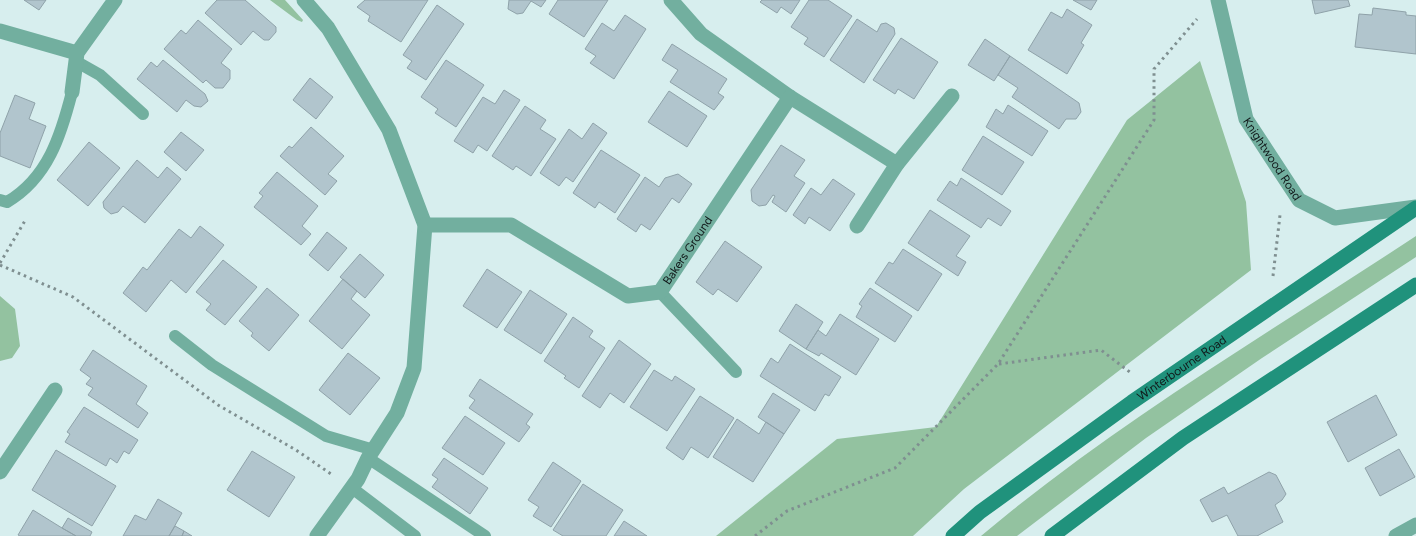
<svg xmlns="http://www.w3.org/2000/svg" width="1416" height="536" font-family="Figtree,sans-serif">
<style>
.green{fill:#93c2a0}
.building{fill:#b1c5cd;stroke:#8fa2a9}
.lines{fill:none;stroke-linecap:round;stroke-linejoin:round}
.path{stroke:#7f8f90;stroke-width:3;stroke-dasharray:2.5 4;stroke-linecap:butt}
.service{stroke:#72af9f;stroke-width:12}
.minor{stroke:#72af9f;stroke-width:15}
.secondary{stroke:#20927c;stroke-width:15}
.labels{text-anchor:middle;stroke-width:5;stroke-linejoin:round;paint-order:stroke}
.street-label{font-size:12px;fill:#11191a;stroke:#e4fbfc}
</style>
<rect width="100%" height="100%" fill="#d7eeee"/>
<!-- green -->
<path class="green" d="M270,0H285L303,20L302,22L297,20Z
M1200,61L1246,202L1251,270L964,489L913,536H716L837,439L936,427L1127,120Z
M1416,236V257L1262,358L1146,438L1017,536H981C1116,422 1269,333 1416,236Z
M0,296L15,309L20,346L12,358L0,361Z"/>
<!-- building -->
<path class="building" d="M24,0H46L39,10Z
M217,0H245L276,27V32L269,40H264L253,31L241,45L205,13Z
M365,0H428L401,42L368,21L370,16L357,7Z
M509,0H546L541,7L531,1L523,13L517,14L508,9Z
M558,0H608L584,37L549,14Z
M762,0H800L791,14L781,7L777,13L760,2Z
M809,0H828L852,16L824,57L804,44L808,38L791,27Z
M1073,0H1097L1091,10Z
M1312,0H1348L1350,6L1315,14Z
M437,5L464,24L426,80L407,68L412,61L403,55Z
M1373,8L1406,12V15L1416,16V54L1355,47L1359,14L1372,15Z
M1067,9L1092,25L1081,43L1084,45L1067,74L1028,50L1051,12L1062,18Z
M625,15L646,29L614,79L590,63L596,56L585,49L602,23L614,31Z
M857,19L877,32L881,24L886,23L894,28L895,34L864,83L830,60Z
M198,20L232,49L221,63L230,70V79L223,88H215L206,80L203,83L164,49L181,30L186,34Z
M901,38L938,62L914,99L898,89L895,94L873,80Z
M985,39L1010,56L994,81L968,65Z
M672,44L727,79L718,93L724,97L714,110L670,82L678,70L662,60Z
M1010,56L1079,103L1081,112L1076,119H1066L1059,129L1012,97L1018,88L998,75Z
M163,60L205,94L208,101L201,107L194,106L186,100L177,112L137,79L151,62L157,67Z
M446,60L484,85L456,127L435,113L438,109L421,97Z
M310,78L333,97L316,119L293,100Z
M504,90L520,100L487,151L478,145L473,153L454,141L483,97L495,104Z
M669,91L707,116L687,147L648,122Z
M15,95L35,103L29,119L46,126L30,168L0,156V133Z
M1008,105L1048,131L1032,156L986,127L996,109L1003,114Z
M525,106L546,120L540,129L556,139L531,176L516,166L513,170L492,156Z
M593,123L607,133L573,182L566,177L559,186L540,173L569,129L582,139Z
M311,127L344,156L328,174L337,181L325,195L280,156L289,146L292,148Z
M181,132L204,150L186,171L164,152Z
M983,136L1024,162L1002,195L962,170Z
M89,142L120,168L88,206L57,180Z
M781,145L805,160L794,176L805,183L786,212L772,202L775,196L773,195L766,205L759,206L752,201L751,190Z
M601,150L640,175L615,213L599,202L595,208L573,193Z
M137,160L158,178L167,167L181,179L145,223L123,206L118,212L111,214L104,208L103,202Z
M277,172L318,206L302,226L311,234L301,245L254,207L263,196L259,193Z
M678,174L692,184L679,203L672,198L650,230L641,224L636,232L617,219L645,177L659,187L665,178Z
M961,178L1011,211L1001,226L988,218L981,228L937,200L950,181L957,186Z
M833,179L855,194L830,231L809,217L805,224L793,215L811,188L821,195Z
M930,210L970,236L956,256L966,262L958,276L908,243Z
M200,226L224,245L186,293L171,280L146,312L123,293L143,267L147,270L179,229L191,238Z
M327,232L347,248L328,271L309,255Z
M725,241L762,267L737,302L718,289L713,295L696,282Z
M903,249L942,274L918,311L875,283L889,262L893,264Z
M360,254L384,275L365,298L340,277Z
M223,260L257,287L225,325L206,310L211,304L196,292Z
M487,269L522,292L497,328L463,306Z
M343,279L357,291L351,299L370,315L342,349L309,321Z
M267,288L299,315L269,351L251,336L253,333L239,321Z
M870,288L912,316L895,342L856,317L862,306L859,304Z
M530,290L567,314L541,354L504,330Z
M796,304L823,322L806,349L779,331Z
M840,314L879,339L856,375L821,353L819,356L806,349L818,330L826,336Z
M573,317L593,331L589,337L605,348L579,388L564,378L566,376L544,361Z
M619,340L651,364L624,403L610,393L600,408L582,396Z
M790,344L841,377L829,396L825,394L815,411L760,376L771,358L778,363Z
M93,350L147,386L136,404L148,413L138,428L88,395L93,388L86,384L91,378L80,370Z
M348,353L380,378L350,415L319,390Z
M654,370L672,381L675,376L695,389L667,431L630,407Z
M480,379L533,414L526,424L530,427L519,442L469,408L475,400L469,396Z
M773,393L800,410L784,434L758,417Z
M1376,395L1397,435L1348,462L1327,422Z
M700,396L734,418L708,458L691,447L683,460L666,448Z
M84,407L138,440L129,454L124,451L117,463L110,458L106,466L65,442L70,434L67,432Z
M465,416L505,443L483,475L442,448Z
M737,419L759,434L766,422L784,434L753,482L713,457Z
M1399,449L1415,477L1380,496L1365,468Z
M56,450L116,486L92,526L32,490Z
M252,451L295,477L269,517L227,490Z
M444,458L488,488L470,514L432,487L438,479L432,475Z
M553,462L581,481L551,527L533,516L539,507L528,500Z
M1269,472L1276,475L1286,494L1282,500L1275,505L1283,522L1257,536H1238L1227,515L1212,522L1200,500L1224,487L1228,494Z
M583,484L623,510L606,536H563L553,530Z
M158,499L182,513L169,536H123L135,515L146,520Z
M33,510L62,528L76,536H20L18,535Z
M68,518L92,532L90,536H76L62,528Z
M624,521L647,536H614Z
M175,526L184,531L182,536H169Z
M184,531L192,536H182Z"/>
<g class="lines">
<!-- path -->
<path class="path" d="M0,263L26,219
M0,265L73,297L218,405L296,450L331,474
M1273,276L1280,215
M999,364L1101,350L1131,373
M755,536L787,511L895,468L998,364L1154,120V69L1197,19"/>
<!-- service -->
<path class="service" d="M77,62L100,75L143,114
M0,200L7,202C48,178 61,135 72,92
M660,292L736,372
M175,336L212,365L326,436L374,450
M368,458L485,536
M352,488L415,536"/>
<!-- minor -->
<g class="minor">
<path d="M304,0L328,28L389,130L425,225L414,368L397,413L368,458L358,479L317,536"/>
<path d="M671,0L701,34L790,97L897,164"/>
<path id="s1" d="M1218,0L1246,119L1299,200L1335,218L1416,207"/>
<path d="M0,31L77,53"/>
<path d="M72,92L77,53L115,0"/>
<path id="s2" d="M425,225H511L628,296L660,292L790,97"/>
<path d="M857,226L897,164L952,96"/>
<path d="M0,472L55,390"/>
<path d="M1396,536L1416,525"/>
</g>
<!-- secondary -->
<g class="secondary">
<path id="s3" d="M953,536L980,512L1132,402L1416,208"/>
<path d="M1052,536L1183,438L1416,285"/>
</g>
</g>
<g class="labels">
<!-- street labels -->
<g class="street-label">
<text dy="4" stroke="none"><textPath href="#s1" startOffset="170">Knightwood Road</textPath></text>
<text dy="4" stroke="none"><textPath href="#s2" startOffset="305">Bakers Ground</textPath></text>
<text dy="4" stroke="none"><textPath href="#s3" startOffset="284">Winterbourne Road</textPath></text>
</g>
</g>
</svg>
